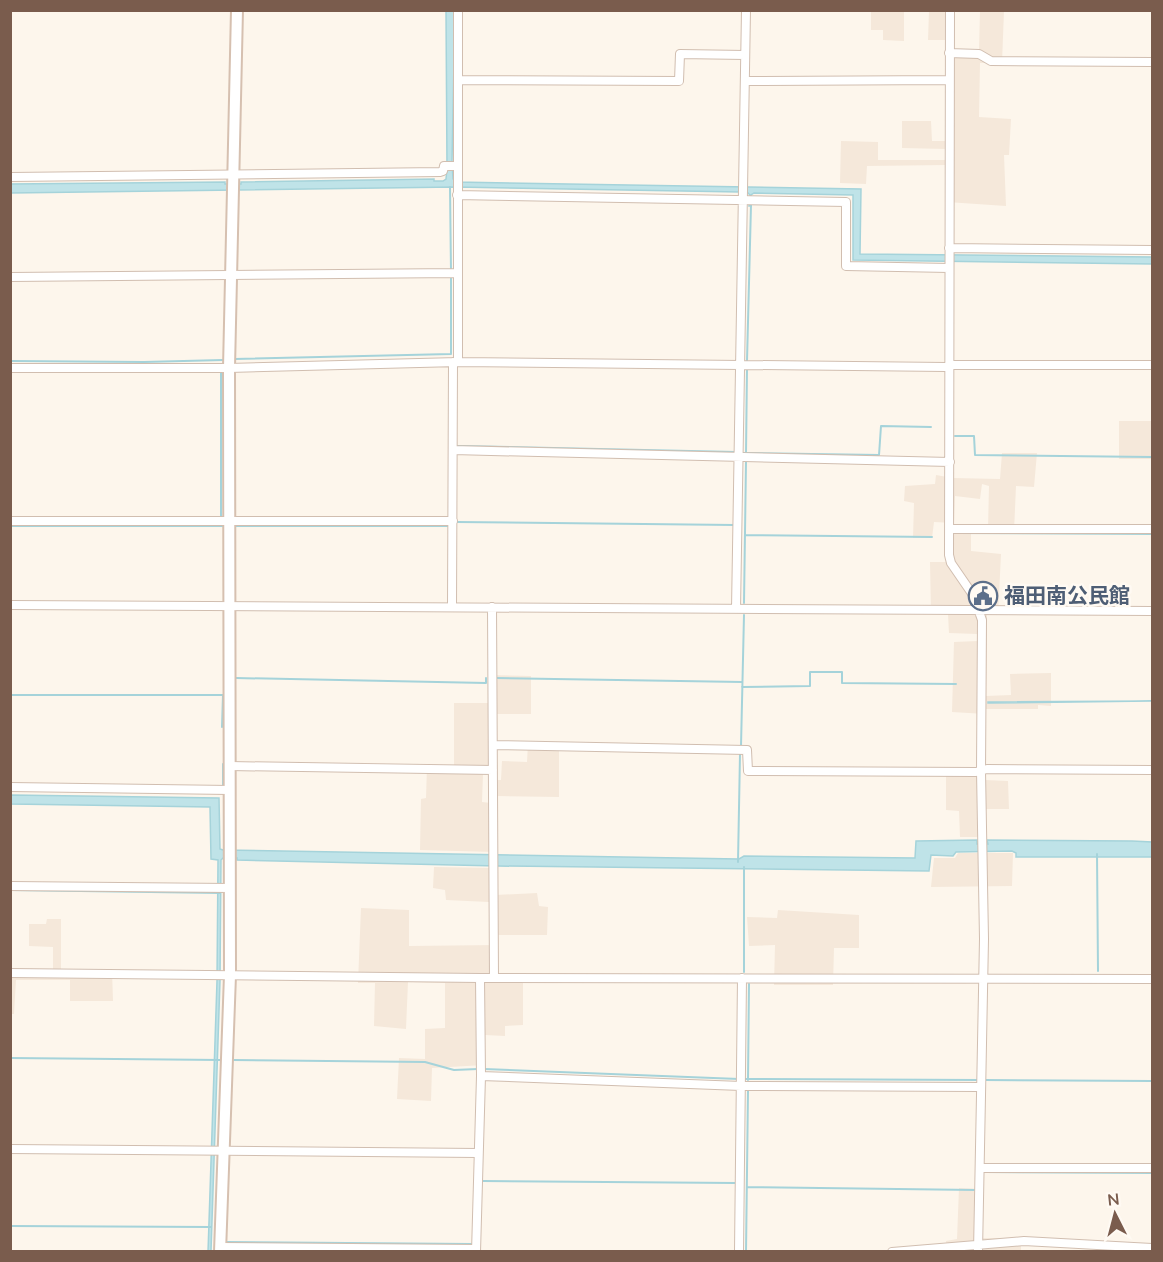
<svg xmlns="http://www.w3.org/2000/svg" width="1163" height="1262" font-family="Mulish,'Noto Sans JP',sans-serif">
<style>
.residential{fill:#f5e8da}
.water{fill:#bfe3e8;stroke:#a5d3da;stroke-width:1.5}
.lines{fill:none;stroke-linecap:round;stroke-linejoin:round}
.stream{stroke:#a5d3da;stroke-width:2}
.street-casing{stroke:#d1beb0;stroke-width:10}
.secondary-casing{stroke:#d6c0b0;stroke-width:14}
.street{stroke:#fff;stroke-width:8}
.secondary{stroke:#fff;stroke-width:10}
.labels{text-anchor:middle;stroke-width:5;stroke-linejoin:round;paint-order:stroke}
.service-label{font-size:21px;font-weight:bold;fill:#4e5e75;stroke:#fffaf3;text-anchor:start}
</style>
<rect width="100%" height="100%" fill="#fdf6ec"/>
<!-- residential -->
<path class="residential" d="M871,11H904V41L883,40V30H871Z
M929,11H952V40H928Z
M980,11H1004L1002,63H980L979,117L1011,119L1009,155H1004L1006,206L947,202L946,165L867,166L866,184L840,183L841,141L878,142V160H946V149L902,148V121H931L932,141H947V50L979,52Z
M1119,421H1152V459H1119Z
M1002,453H1037L1034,487L1016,486L1014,532L988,529L989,486L982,484L980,499L955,496L954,523L934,522L932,538H913L914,503L904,501L905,486L935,484L936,475L953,478L1000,479Z
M947,532H971V551L1001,554L998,615H987L986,696L1011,695L1010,674L1051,673V706L1038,705V709H986L985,714L952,712L954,642L978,641L977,634L949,633L948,614L931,613L930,562H946Z
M489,675L531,676V714H496V774H483L482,802L491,803V780H501L502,761L527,762L528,743L559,744V797L496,796L495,852L420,850L421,799L426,798L427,766L454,767V703H489Z
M977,768L985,772V780L1008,781L1009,809H985V837H960L959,811L946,810V769Z
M958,853H1013L1012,886L931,887L934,858H955Z
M434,867L495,868V895L537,893L539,906L548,907L547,935H489V902L446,900L445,890L433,888Z
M361,908L409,910V946L497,945L498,974H523V1025L505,1026V1036L485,1035L484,1065L432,1068L431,1101L397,1099L399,1058L425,1059V1029L445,1028V983L408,982L406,1029L374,1026L375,983H358Z
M778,910L859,915V948H834L833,985H774L775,945L749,946L747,917L777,918Z
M47,919H61V970H112L113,1001H70V980H16L14,1014H11V969H53V947L29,946V924H46Z
M959,1188L983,1189L981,1238H1021V1251H947L946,1241L957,1239Z"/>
<!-- water -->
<path class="water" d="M446,11H455L452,162L453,179L456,182L861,189L860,254L1152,257V264L853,260V195L754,193L751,195V206H749L750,195L747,192H740L455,187L11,193L10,184L225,182V184H241V182L434,179V181H443L446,179L447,168Z
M1152,701L988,703V702Z
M11,795L219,798L220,849L223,850L739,859L744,856L915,858L916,841L977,840V844H988L987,840L1132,841L1152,842V857H1016V853L1012,851L956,852L953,856L931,855L929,871L498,866L237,860V858H223L221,860L220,981L211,1251L208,1252L217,981L218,860L211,859L210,807L11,804Z"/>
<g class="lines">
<!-- stream -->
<path class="stream" d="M450,187L451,271
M235,359L451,354V277
M10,361L144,362L223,360
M747,361L751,205
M221,372V517
M955,436H974L975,455L1152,457
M458,446L736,452
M742,453L879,455L881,426L931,427
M746,453L747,369
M457,522L734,525
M10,526H224
M235,526H448
M956,533L1152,534
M745,535L932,537
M744,603L746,462
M236,678L486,683V678
M496,678L742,682
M742,687L810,686V672H842V683L956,684
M10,695H223L222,727
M741,746L744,615
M223,764V787
M1097,854L1098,971
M738,862L740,754
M744,867V972
M10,890L220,893
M10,1058L221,1060
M233,1060L425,1062L454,1070L478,1069
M484,1069L739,1079
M744,1079L979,1080
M748,1080L749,984
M984,1080L1152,1081
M985,1172L1152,1173
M483,1181L736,1183
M747,1187L975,1190
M10,1226L211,1227
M227,1242L471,1244
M746,1252L748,1091"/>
<!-- street casing -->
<g class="street-casing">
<path id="street" d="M950,10L949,555L951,563L973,595L982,620L981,771L984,939L978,1252
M949,53L979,54L991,61L1152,62
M458,80L679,81L680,54L745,55
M745,81L949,80
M10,177L440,172L443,171L444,166H457
M457,195L846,202V266L949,268
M949,248L1152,250
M10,277L457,273
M458,362V10
M10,368H229L458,362L946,367L949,365H1152
M453,450L950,462
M10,521H453
M949,529H1152
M10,605L1152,611
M452,607L453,362
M492,607L494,978
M736,609L746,10
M493,745L747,750L748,771L976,772L987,769L1152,770
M230,766L493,770
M10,787L230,790
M10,886L230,888
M10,973L480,978L1152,979
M481,1076L741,1086L980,1087
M10,1149L478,1153
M980,1168H1152
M220,1247L476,1249
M476,1252L481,1076L480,978
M739,1252L742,978
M892,1252L1024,1241L1152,1248"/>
</g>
<!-- secondary casing -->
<g class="secondary-casing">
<path id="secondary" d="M220,1252L230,975L229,368L237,10"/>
</g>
<!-- street -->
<use href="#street" class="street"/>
<!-- secondary -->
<use href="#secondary" class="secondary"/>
</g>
<!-- icons -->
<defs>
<g id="civic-ring" transform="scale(1.5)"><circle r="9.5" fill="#fffaf3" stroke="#5c6f8a" stroke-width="1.5"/><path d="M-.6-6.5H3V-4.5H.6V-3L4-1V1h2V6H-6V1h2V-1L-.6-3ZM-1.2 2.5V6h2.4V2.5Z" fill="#5c6f8a"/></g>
</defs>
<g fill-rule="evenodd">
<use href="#civic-ring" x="983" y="596"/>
</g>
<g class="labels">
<!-- service labels -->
<g class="service-label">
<text x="1004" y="603">福田南公民館</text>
</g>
</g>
<!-- border -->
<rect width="1163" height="1262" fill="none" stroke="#7a5c4d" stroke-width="24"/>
<!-- north arrow -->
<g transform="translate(1115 1214) rotate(354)" stroke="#fffaf3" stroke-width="4.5" paint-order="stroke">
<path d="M0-4.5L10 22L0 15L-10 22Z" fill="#7a5c4d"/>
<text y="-9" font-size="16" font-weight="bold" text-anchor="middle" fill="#7a5c4d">N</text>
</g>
</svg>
